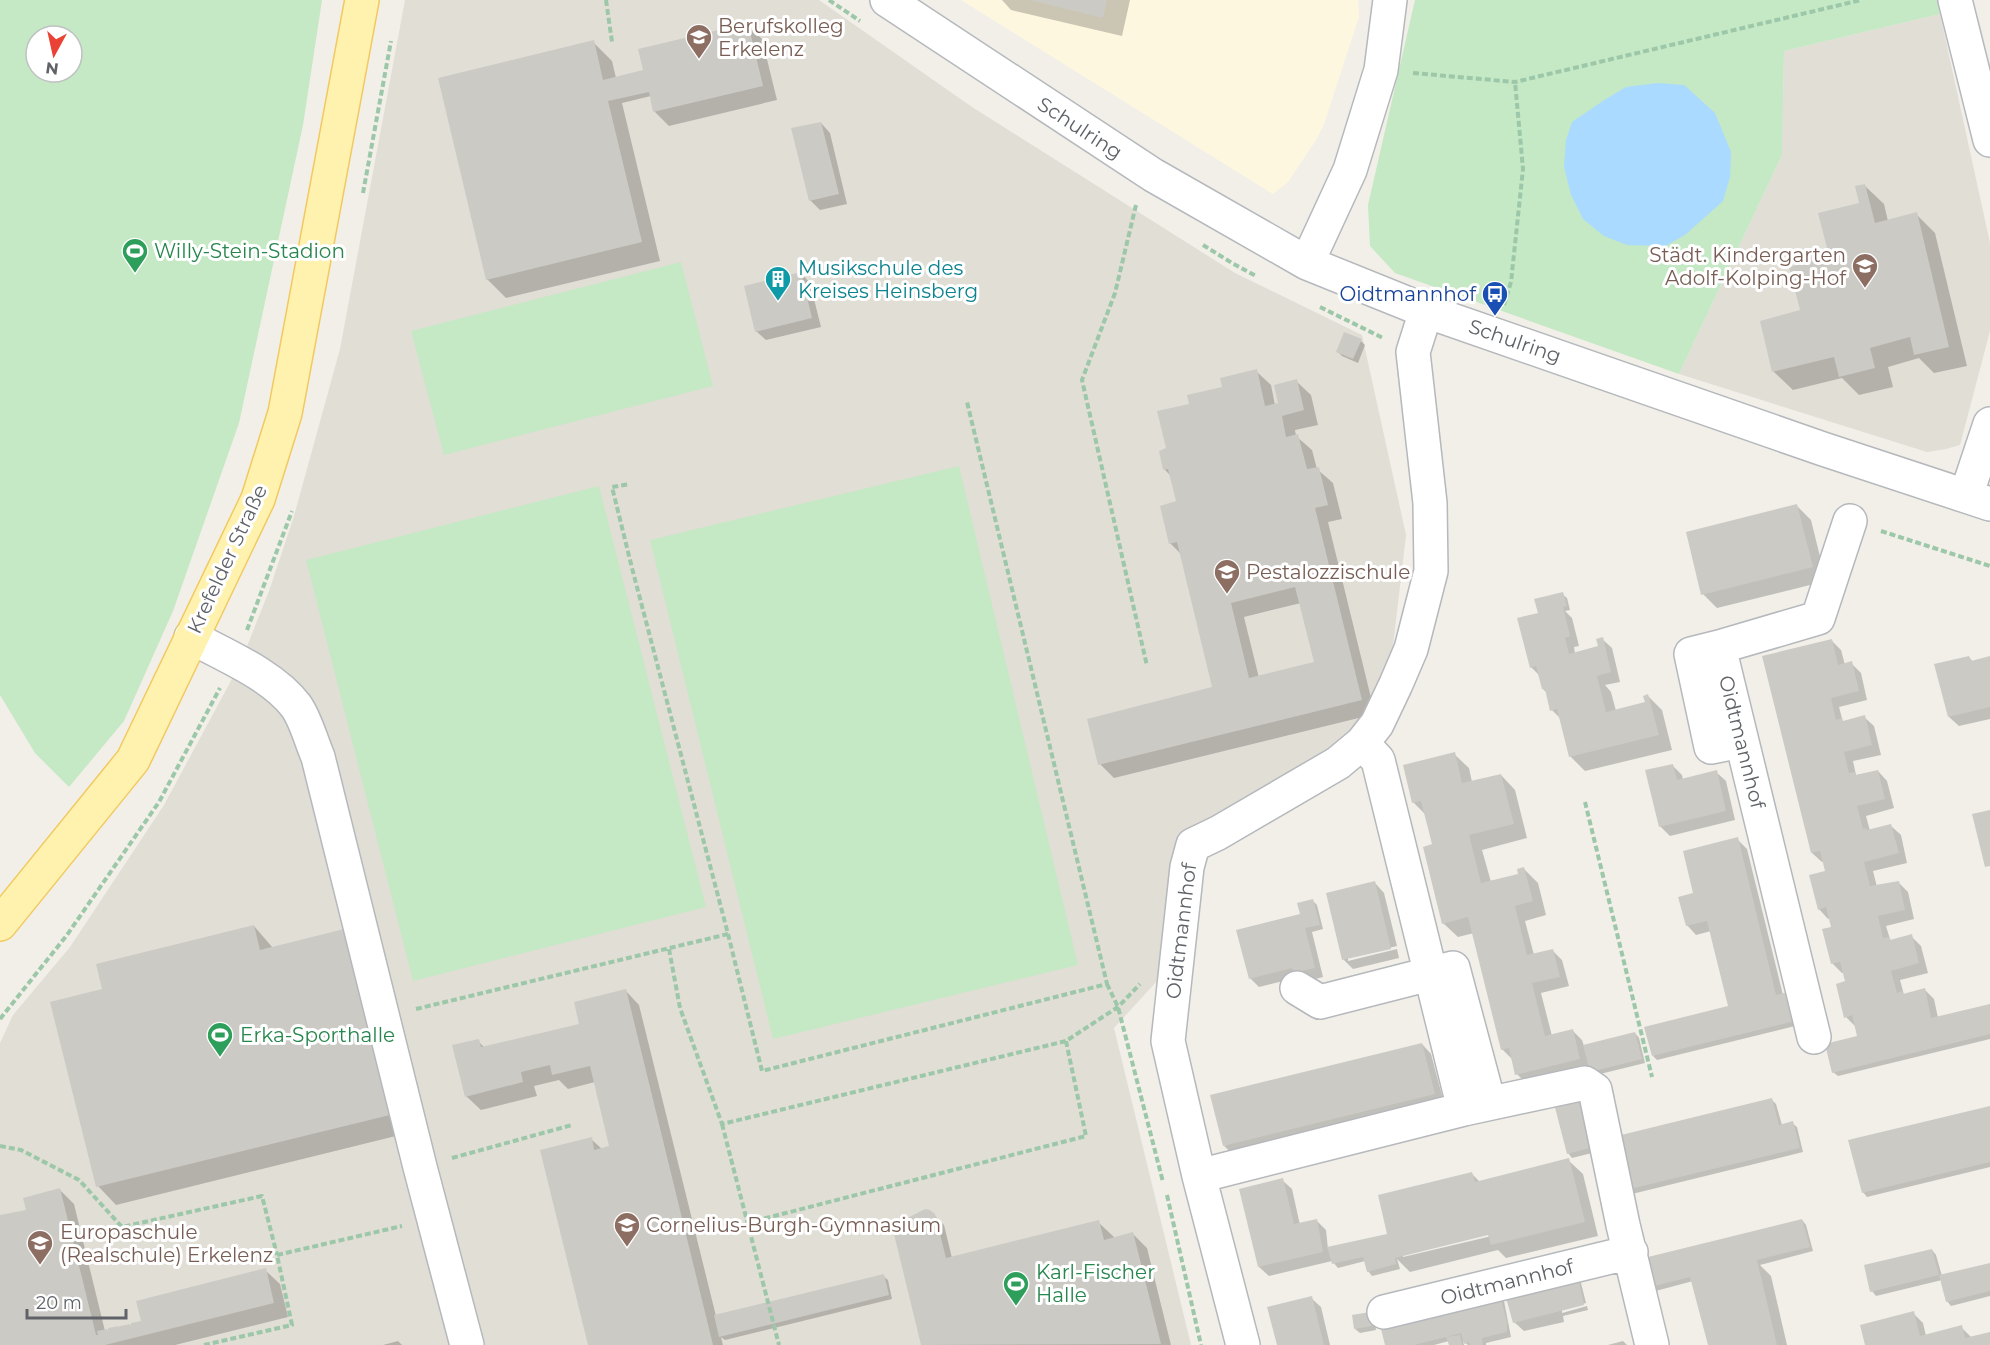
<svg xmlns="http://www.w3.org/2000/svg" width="1990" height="1345" font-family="Montserrat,sans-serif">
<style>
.commercial{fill:#fef7e0}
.education{fill:#e1ded6}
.green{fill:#c5e8c5;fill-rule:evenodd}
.water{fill:#aadaff}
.shadow{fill:#0003;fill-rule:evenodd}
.building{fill:#cccac5;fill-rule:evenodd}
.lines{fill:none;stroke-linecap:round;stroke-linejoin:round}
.minor-casing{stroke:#b5b8bc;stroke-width:36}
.major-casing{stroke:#f2c960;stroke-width:36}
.path{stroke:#9cc7a9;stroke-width:4;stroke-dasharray:6 3;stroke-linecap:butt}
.minor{stroke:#fff;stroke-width:33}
.major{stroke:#fff2af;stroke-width:33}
.labels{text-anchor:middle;stroke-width:6;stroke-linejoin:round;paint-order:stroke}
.education-label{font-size:20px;fill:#785e54;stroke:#fff;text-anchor:start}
.street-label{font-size:20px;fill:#5f6368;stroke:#fff}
.leisure-label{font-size:20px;fill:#27864d;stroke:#fff;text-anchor:start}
.culture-label{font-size:20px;fill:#0d838f;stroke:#fff;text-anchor:start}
.transit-label{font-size:20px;fill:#164399;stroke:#fff;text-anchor:end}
</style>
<rect width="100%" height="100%" fill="#f1efe8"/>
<!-- commercial -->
<path class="commercial" d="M961,0H1358L1359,17L1324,124L1316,140L1288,182L1273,194Z"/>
<!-- education -->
<path class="education" d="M405,0H819L972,107L1235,273L1362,335L1406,535L1392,654L1359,733L1182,845L1158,980L1114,1028L1191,1345H0V1043L13,1015L70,947L164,805L240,664L269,591L294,516L340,349Z
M1940,14L1990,243V331L1960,445L1946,449L1927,452L1679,374L1782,155L1784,51Z"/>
<!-- green -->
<path class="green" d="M0,0H322L303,125L239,423L173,611L124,721L69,787L35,753L0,695ZM36,36H72V72H36Z
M1415,0H1937L1940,14L1784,51L1782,155L1679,374L1395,273L1370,246L1368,205Z
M681,262L713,386L444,455L411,331Z
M959,466L1078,965L773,1039L650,540Z
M599,486L706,907L413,981L306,560Z"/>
<!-- water -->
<path class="water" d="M1658,83L1684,85L1715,113L1731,152L1730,177L1723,201L1685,235L1665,246L1627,245L1604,236L1583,219L1571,195L1564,167L1566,140L1572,122L1606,99L1626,87Z"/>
<!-- shadow -->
<path class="shadow" d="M1002,0H1130L1122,36L1011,10Z
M748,25L762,39L777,100L669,126L655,112L651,96L622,103L660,261L506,298L487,279L593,42L612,61L616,78L643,72Z
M821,123L830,133L847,204L820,210L810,200Z
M1865,186L1884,204L1888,221L1916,214L1935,233L1967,366L1934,373L1919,358L1888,367L1893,387L1859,395L1842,378L1793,390L1774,372L1761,322L1802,311L1861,204Z
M801,273L810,283L821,327L766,340L756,331Z
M1361,341L1365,345L1358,363L1342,356L1337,351Z
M1256,371L1271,385L1275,405L1280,404L1296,381L1311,395L1318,425L1295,430L1296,436L1312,450L1317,469L1333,483L1342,519L1328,522L1375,714L1114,778L1100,764L1214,688L1182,555L1170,543L1178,502L1172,477L1165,470L1168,449L1191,405ZM1301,603L1316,663L1259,678L1244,617Z
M1797,506L1811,520L1826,581L1717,608L1703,594Z
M1562,594L1567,598L1570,610L1565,611L1572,618L1579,646L1574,647L1575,654L1600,648L1602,639L1612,648L1620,682L1605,685L1611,692L1616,711L1646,703L1648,696L1662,710L1672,750L1585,771L1571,757L1562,720L1552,710L1547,693L1543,689L1540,676L1531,667L1539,614Z
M1831,640L1841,650L1845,665L1851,663L1861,673L1867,700L1839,707L1843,722L1864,717L1874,726L1881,755L1853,761L1856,775L1878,771L1887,781L1894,808L1866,816L1870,831L1891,826L1901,835L1907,863L1873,871L1877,887L1898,882L1908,892L1914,919L1886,926L1890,939L1891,941L1911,936L1921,946L1928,973L1900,980L1904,995L1925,990L1934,999L1938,1018L1990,1005V1039L1838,1076L1833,1072L1859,1037L1855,1026L1846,1017L1847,982L1844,972L1842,973L1832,963L1833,928L1830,918L1828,919L1819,909L1827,872L1824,861L1822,862L1812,853Z
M1969,657L1973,662L1990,658V719L1959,726L1949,717Z
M1454,754L1469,768L1472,782L1501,775L1515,790L1527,838L1482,850L1491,882L1520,875L1524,869L1538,883L1546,915L1525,921L1534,955L1553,951L1562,960L1569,986L1541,993L1552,1036L1573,1031L1582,1040L1584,1046L1635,1033L1639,1038L1645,1063L1596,1075L1526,1083L1517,1074L1512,1059L1502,1049L1474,933L1458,937L1443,923L1433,845L1426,815L1414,803L1405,766Z
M1672,765L1682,775L1683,780L1716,772L1726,781L1735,820L1670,836L1660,826Z
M1737,839L1747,849L1783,995L1807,1023L1657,1060L1653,1056L1731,1007L1711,931L1696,935L1687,925Z
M1375,883L1384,893L1397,946L1348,958V961L1397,949L1399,958L1353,969L1344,960L1328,894Z
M1313,901L1317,905L1323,929L1312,932L1323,977L1304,982L1300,977L1259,987L1250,978L1303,915Z
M254,926L273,948L344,931L408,1133L116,1205L98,1186L103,990Z
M625,990L639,1005L716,1316L883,1276L888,1280L892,1299L725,1340L721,1337L723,1345H590L591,1139L602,1149L611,1147L595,1082L568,1089L559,1080L534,1086L537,1096L481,1110L466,1096L478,1041L485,1048L581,1025Z
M1422,1044L1431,1054L1444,1103L1234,1155L1224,1146Z
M1554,1097L1600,1151L1572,1158L1568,1153Z
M1772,1100L1776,1104L1782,1125L1792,1123L1797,1127L1803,1152L1632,1194L1628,1189Z
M1990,1107V1167L1867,1197L1863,1192Z
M1568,1160L1583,1174L1598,1236L1506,1258L1498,1250L1410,1272L1397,1259L1400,1269L1372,1276L1368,1271L1365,1261L1338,1268L1332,1261L1269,1276L1259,1267L1282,1180L1292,1189L1300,1225L1317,1221L1326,1230L1328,1249L1387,1235L1472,1174L1480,1182ZM1495,1232L1496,1235L1403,1257V1254Z
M60,1190L74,1204L105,1331L109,1333L110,1330L129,1325L132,1328L265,1270L280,1284L288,1317L175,1345H0V1217L27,1211Z
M930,1211L944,1225L952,1258L1098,1222L1115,1238L1133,1234L1147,1248L1171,1345H923L893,1227Z
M1802,1220L1806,1225L1813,1251L1760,1265L1771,1276L1787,1345H1710L1693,1281L1652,1292L1648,1287Z
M1932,1250L1936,1255L1942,1276L1990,1265V1296L1951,1306L1947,1301L1942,1280L1876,1296L1872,1291Z
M1577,1278L1581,1283L1586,1303L1562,1310V1313L1587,1306L1588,1310L1563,1316L1564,1322L1524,1331L1514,1322Z
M1500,1297L1504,1301L1511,1337L1486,1343V1345H1468L1463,1341L1464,1345H1450L1449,1341L1434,1345H1386Z
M1311,1298L1321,1307L1330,1345H1278Z
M1913,1313L1923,1323L1926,1336L1961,1327L1972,1338L1990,1334V1345H1866Z
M1374,1318L1376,1330L1360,1333L1355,1329Z
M398,1341L402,1345H383Z
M1623,1341L1627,1345H1608Z"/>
<!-- building -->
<path class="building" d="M1030,0H1107L1103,18Z
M748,23L763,86L653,112L649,92L608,101L642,242L486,280L438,78L594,40L603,80L643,70L638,49Z
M821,122L839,194L809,201L791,128Z
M1865,184L1875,223L1917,212L1949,347L1914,355L1910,337L1870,348L1875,368L1839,377L1834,357L1772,372L1760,321L1800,310L1789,267L1829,256L1818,213L1859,203L1855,186Z
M801,272L812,318L755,332L744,286Z
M1344,332L1362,339L1353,359L1336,352Z
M1257,369L1265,406L1278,403L1274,385L1297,379L1304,410L1282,416L1286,437L1298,434L1307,469L1319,467L1328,505L1315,508L1362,700L1098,765L1087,719L1212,687L1177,542L1169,544L1160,506L1176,501L1168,469L1163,470L1159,451L1166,448L1157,411L1189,404L1187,395L1222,387L1220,378ZM1295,587L1314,662L1249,678L1231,603Z
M1797,504L1813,567L1701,595L1686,532Z
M1563,592L1567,606L1563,607L1570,636L1565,638L1569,654L1598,646L1596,639L1603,637L1611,672L1597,676L1606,712L1645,702L1643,696L1648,694L1659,735L1569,757L1557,709L1550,711L1545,689H1542L1536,666L1530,668L1517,618L1538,613L1534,599Z
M1832,639L1838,665L1852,661L1859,691L1831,698L1836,720L1842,718L1843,721L1865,715L1872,745L1844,752L1849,773L1855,772L1856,775L1878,770L1885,799L1857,806L1863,829L1866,828L1867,830L1891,824L1899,853L1864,862L1870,886L1899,881L1905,910L1878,916L1883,938L1889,937L1890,940L1912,934L1919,963L1891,971L1897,993L1902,991L1903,994L1925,988L1931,1018L1990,1004V1034L1832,1073L1825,1044L1857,1036L1852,1015L1844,1018L1836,984L1845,981L1840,962L1831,964L1822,929L1831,927L1826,907L1818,910L1809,875L1825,871L1820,851L1811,853L1762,656Z
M1969,656L1971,661L1990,656V707L1948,717L1934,664Z
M1455,752L1462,783L1501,774L1514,824L1469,835L1481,883L1518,874L1517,869L1524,867L1533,901L1515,906L1527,955L1553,949L1560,977L1532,983L1545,1036L1573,1029L1580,1059L1515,1075L1509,1048L1501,1050L1468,917L1442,924L1423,847L1432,844L1421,801L1412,803L1403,765Z
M1673,764L1677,780L1717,770L1726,811L1659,827L1645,770Z
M1990,810V866L1985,867L1972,814Z
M1738,837L1776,995L1796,990L1803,1019L1652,1056L1644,1027L1728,1006L1707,921L1686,926L1678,897L1693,893L1683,851Z
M1375,881L1391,949L1342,960L1326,893Z
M1313,899L1320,925L1305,928L1315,968L1293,973L1292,968L1249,979L1236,930L1300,914L1297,903Z
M254,925L260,950L344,929L390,1115L96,1187L50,1002L102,989L96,964Z
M626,989L713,1345H588L540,1150L592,1137L594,1150L609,1146L590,1066L552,1075L550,1065L521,1072L523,1082L465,1097L452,1045L479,1039L481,1047L579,1024L574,1002Z
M1635,1032L1642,1059L1590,1072L1583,1045Z
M1422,1043L1435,1094L1223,1146L1210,1095Z
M1583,1088L1597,1146L1567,1154L1552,1096Z
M1772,1098L1779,1125L1793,1121L1800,1148L1626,1190L1613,1137Z
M1990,1106V1162L1862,1193L1848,1140Z
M1569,1158L1585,1222L1491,1245L1488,1235L1395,1258L1396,1264L1367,1272L1363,1257L1332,1264L1327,1247L1387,1234L1378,1195L1472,1172L1475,1182Z
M1283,1178L1294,1224L1317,1219L1323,1252L1258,1267L1239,1189Z
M60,1188L96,1335H98L97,1331L107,1329L108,1332V1328L119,1326L121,1329L120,1326L130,1324L131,1327V1323L141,1321L136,1301L266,1268L274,1303L105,1345H0V1215L26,1210L23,1198Z
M925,1209L930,1210L935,1214L946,1258L1099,1220L1104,1240L1133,1232L1161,1344L921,1345L892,1226Z
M1802,1219L1810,1247L1757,1260L1777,1345H1708L1690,1277L1647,1288L1640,1259Z
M1932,1249L1939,1275L1990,1263V1291L1946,1302L1939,1275L1870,1292L1864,1265Z
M884,1274L889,1295L719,1337L714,1315Z
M1578,1277L1584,1305L1513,1323L1505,1294Z
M1500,1295L1507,1322V1332L1482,1338L1483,1345H1470L1469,1342L1464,1344L1461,1333L1446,1337L1460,1335L1462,1345H1449L1446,1337L1414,1345H1385L1380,1325Z
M1312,1296L1324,1345H1277L1267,1307Z
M1914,1311L1920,1336L1962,1325L1965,1338L1990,1332V1345H1865L1860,1325Z
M1370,1312L1372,1326L1354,1329L1352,1315Z"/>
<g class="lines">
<!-- minor casing -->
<g class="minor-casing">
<path id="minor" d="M887,0L1153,175L1307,263L1426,311L1823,449L1990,504
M1955,0L1990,140
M1307,263L1350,170L1381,70L1390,0
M1966,496L1990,424
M191,637C224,655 273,675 296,706C306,720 311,741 318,757L420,1167L467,1345
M1719,647L1691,654L1711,747L1741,741
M1362,743L1378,760L1464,1109L1585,1083L1595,1090L1623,1225L1652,1345
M1297,988L1320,1002L1453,968L1489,1103
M1814,1037L1719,647L1818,618L1850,521
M1199,1176L1464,1109
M1384,1312L1631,1252
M1243,1345L1199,1176L1168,1041L1187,867L1193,845L1218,833L1338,763L1362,743L1377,724L1396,684L1411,649L1431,571L1430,503L1413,352L1426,311"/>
</g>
<!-- major casing -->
<g class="major-casing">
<path id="major" d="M0,924L133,760L258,499L285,413L362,0"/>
</g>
<!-- path -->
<path class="path" d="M606,0L612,42
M829,0L860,21
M1413,73L1515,82L1861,0
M363,193L391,41
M1136,205L1115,293L1082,380L1147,666
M1203,245L1232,263L1256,276
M1504,305L1511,282L1523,169L1515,82
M1320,307L1383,338
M1881,531L1990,566
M247,630L292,511
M1585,802L1652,1077
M728,934L762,1071L1107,984L967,402
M669,949L680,1008L722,1124L1066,1041L1118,1007L1140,984
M1107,984L1118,1007L1163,1182
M416,1009L728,934L632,568L612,487L630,484
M0,1019L67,935L159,802L220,688
M722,1124L779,1345
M0,1146L21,1150L79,1180L122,1227L262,1196L277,1255
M452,1158L572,1125
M1167,1195L1201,1345
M747,1223L1086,1136L1066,1041
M204,1345L292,1325L277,1255L402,1226"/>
<!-- minor -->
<use href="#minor" class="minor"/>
<!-- major -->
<use href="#major" class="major"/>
</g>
<!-- icons -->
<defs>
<g id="school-pin" transform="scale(1.35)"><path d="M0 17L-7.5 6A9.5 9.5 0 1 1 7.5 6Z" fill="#8d6e63" stroke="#fff"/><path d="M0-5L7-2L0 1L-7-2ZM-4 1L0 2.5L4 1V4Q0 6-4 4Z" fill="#fff"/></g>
<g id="stadium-pin" transform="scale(1.35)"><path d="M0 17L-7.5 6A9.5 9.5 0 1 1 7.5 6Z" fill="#2e9e5b" stroke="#fff"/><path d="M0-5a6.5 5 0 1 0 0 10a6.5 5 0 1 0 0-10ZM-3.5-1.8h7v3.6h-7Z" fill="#fff"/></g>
<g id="building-pin" transform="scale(1.35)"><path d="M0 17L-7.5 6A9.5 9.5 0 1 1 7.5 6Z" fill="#0f9aa8" stroke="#fff"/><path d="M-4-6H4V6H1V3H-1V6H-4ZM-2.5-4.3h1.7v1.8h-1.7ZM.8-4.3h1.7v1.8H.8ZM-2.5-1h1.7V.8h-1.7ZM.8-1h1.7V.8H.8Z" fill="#fff"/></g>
<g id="bus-pin" transform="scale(1.35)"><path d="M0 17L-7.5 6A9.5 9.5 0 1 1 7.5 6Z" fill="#1a4fb4" stroke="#fff"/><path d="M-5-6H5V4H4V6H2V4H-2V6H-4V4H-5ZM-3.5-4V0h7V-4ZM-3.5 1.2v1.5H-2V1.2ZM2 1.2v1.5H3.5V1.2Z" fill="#fff"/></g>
</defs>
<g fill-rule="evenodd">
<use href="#school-pin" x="699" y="37"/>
<use href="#stadium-pin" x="135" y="251"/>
<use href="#school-pin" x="1865" y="266"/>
<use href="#building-pin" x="778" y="279"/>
<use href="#bus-pin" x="1495" y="294"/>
<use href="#school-pin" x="1227" y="572"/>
<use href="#stadium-pin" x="220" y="1035"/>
<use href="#school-pin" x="627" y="1225"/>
<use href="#school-pin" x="40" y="1243"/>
<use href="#stadium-pin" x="1016" y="1284"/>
</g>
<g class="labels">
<!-- education labels -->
<g class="education-label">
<text x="718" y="33">Berufskolleg<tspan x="718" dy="23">Erkelenz</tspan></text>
<text x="1846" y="262" text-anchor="end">Städt. Kindergarten<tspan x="1846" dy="23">Adolf-Kolping-Hof</tspan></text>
<text x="1246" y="579">Pestalozzischule</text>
<text x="646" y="1232">Cornelius-Burgh-Gymnasium</text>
<text x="60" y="1239">Europaschule<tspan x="60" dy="23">(Realschule) Erkelenz</tspan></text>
</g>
<!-- street labels -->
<g class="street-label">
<text transform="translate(1080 128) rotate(33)" y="7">Schulring</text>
<text transform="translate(1515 341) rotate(19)" y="7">Schulring</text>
<text transform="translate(227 559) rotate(-65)" y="7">Krefelder Straße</text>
<text transform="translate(1742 742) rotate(76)" y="7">Oidtmannhof</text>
<text transform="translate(1181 931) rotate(-83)" y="7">Oidtmannhof</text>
<text transform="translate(1507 1282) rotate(-14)" y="7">Oidtmannhof</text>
</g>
<!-- leisure labels -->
<g class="leisure-label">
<text x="154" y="258">Willy-Stein-Stadion</text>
<text x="240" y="1042">Erka-Sporthalle</text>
<text x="1036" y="1279">Karl-Fischer<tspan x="1036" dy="23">Halle</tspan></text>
</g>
<!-- culture labels -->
<g class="culture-label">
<text x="798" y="275">Musikschule des<tspan x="798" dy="23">Kreises Heinsberg</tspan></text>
</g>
<!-- transit labels -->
<g class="transit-label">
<text x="1476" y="301">Oidtmannhof</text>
</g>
</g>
<!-- north arrow -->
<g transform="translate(54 54) rotate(188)"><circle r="28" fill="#ffffff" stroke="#bfc1c3" stroke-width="1.5"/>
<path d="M0-4.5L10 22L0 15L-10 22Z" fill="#ea4335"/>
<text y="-9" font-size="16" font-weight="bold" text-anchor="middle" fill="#5f6368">N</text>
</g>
<!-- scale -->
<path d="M27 1309v9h99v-9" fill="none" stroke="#5f6368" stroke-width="3"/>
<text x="36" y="1309" font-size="18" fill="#5f6368" stroke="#ffffff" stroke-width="4.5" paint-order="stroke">20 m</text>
</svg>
